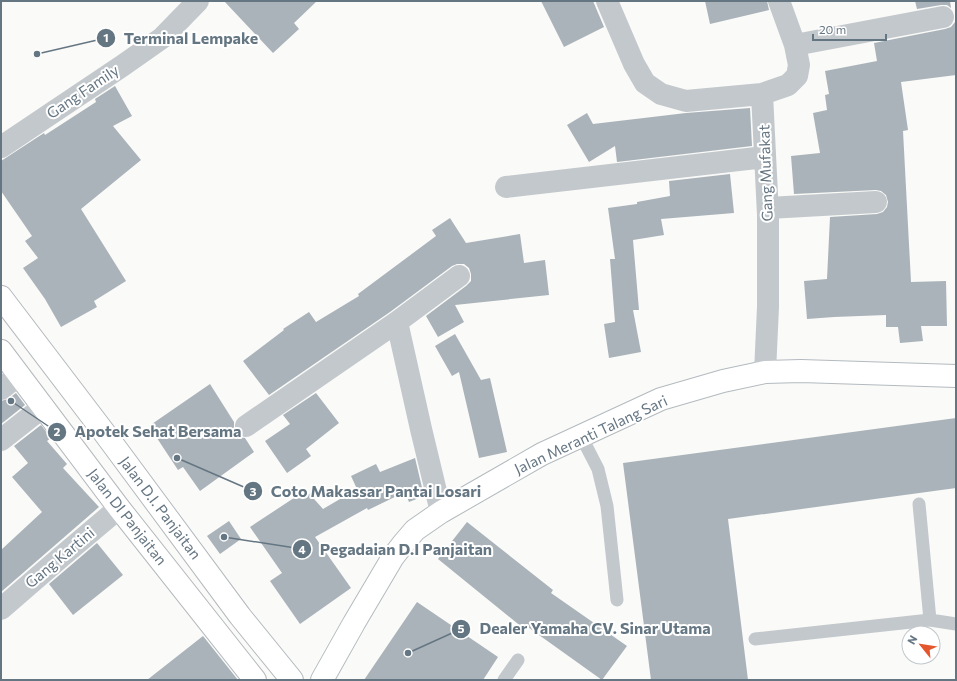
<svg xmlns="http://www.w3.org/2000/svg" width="957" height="681" font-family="Commissioner,sans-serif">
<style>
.building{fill:#aab3b9}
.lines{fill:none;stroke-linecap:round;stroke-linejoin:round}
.secondary-casing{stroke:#b3babf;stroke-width:24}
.highway-casing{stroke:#b4b9bd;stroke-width:24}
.lane{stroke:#c3c8cc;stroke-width:13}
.street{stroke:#c3c8cc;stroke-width:22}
.secondary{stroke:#fff;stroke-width:22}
.highway{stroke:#fff;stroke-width:22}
.labels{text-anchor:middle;stroke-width:4;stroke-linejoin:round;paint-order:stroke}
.street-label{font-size:15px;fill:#657683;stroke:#fff}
.leader{fill:none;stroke:#657683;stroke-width:1.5}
.callout-dot{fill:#657683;stroke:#fff;stroke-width:1.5}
.mark-label{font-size:12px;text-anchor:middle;font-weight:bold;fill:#fff}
.callout-label{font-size:16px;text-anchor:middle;font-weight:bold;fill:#657683;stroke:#fff;stroke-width:4;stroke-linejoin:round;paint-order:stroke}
</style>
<rect width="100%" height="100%" fill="#fafaf8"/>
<!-- building -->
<path class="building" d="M224,1H317L294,23L299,29L273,53Z
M541,1H593L604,27L564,47Z
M705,1H767L769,10L710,24Z
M915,1H950L951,8L947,5H941L917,9Z
M955,22L956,28V75L901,82L908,130L903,131L911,282L946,281L947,326H921L923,341L900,343L898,327H886V315L834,317L807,319L804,281L827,279L830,217L877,214L883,212L887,207L888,202L886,195L881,191L876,190L794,194L791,156L820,153L813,113L827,110L825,95L829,94L825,71L877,61L874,43L945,29L951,27Z
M115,86L132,116L113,126L141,160L81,209L126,281L94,301L97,307L61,327L45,299L23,268L38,258L25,241L32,236L1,191V161L44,133L45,135L96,102L95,99Z
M750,108L752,146L617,162L615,146L589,162L567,125L587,113L593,124L686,113Z
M730,174L734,213L661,219L664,235L633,240L639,310H633L641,352L609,358L604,324L615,322L610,259H615L608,208L637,204V202L670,196L669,181Z
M450,218L466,243L520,234L524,263L545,260L549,295L455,305L464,322L438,337L426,316L466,286L471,281V274L469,268L464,264H457L452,266L390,312L269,395L243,361L284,330L283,329L309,312L316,322L359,296L358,294L436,236L432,230Z
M455,334L481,380L490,378L507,452L479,458L459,372L452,376L435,346Z
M210,384L234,422V427L236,433L240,437L245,438L254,452L200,491L183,467L178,470L149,426Z
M16,393L25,405L1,424V401L8,399Z
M316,393L339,423L306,449L311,456L287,473L265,441L290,424L283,415Z
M956,418V488L728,519L748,680H651L623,463Z
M41,425L51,438L47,441L67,464L63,468L99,507L1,592V550L42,512L12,477L28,463L14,446Z
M415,458L424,496L409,502L405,492L368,510L367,508L315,537L351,588L300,624L270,581L282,573L250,527L306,490L323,509L357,489L351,476L376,464L380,472Z
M229,521L241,539L220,554L207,536Z
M467,522L553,590L551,593L627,646L602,680L525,625L523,628L438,559Z
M97,543L123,575L73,615L49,584Z
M417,602L498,657L483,680H364Z
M203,636L238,680H147Z"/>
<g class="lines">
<!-- secondary casing -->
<g class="secondary-casing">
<path id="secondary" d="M322,680L354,623L393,557L403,544L415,530L441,512L542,454L661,399L723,381L765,372L801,371L956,376"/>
</g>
<!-- highway casing -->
<g class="highway-casing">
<path id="highway" d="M1,297L103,431L240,616L292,680
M1,351L119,508L255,680"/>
</g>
<!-- lane -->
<path class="lane" d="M581,436L598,469L607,506L617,600
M919,504L930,620
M755,639L930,620L956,624
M504,680L518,660"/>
<!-- street -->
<path class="street" d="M607,1L634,64L645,83L661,94L686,101L762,94L788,85L797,76L799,65L795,45L779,1
M795,45L943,17
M762,94L768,215V307L765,372
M1,147L122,66L162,38L198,1
M506,187L765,157
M768,208L876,202
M397,322L421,429L441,512
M1,389L19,375
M246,426L397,322L459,276
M1,440L43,407
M1,609L61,557L119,508"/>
<!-- secondary -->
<use href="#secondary" class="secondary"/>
<!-- highway -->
<use href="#highway" class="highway"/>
</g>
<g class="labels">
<!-- street labels -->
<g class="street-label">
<text transform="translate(83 92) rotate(-34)" y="5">Gang Family</text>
<text transform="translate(766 173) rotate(-92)" y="5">Gang Mufakat</text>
<text transform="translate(591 435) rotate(-25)" y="5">Jalan Meranti Talang Sari</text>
<text transform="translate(160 508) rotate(53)" y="5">Jalan D.I. Panjaitan</text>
<text transform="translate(127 517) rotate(52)" y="5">Jalan DI Panjaitan</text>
<text transform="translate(60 558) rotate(-40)" y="5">Gang Kartini</text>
</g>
</g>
<!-- callouts -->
<path class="leader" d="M37 54L106 38M11 401L57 432M177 458L253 491M224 537L302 549M408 653L461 629"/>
<g class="callout-dot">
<circle cx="37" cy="54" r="4"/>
<circle cx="11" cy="401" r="4"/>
<circle cx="177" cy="458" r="4"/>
<circle cx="224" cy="537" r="4"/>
<circle cx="408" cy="653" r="4"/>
<circle cx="106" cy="38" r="10"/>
<circle cx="57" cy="432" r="10"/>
<circle cx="253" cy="491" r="10"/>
<circle cx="302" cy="549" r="10"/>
<circle cx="461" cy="629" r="10"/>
</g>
<g class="mark-label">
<text x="106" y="42">1</text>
<text x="57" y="436">2</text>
<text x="253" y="496">3</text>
<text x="302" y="554">4</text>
<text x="461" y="633">5</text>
</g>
<g class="callout-label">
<text x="191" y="44">Terminal Lempake</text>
<text x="158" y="437">Apotek Sehat Bersama</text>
<text x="376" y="497">Coto Makassar Pantai Losari</text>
<text x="406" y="555">Pegadaian D.I Panjaitan</text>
<text x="595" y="634">Dealer Yamaha CV. Sinar Utama</text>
</g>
<!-- border -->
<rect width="957" height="681" fill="none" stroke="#657683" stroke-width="4"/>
<!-- north arrow -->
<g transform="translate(921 645) rotate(300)"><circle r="19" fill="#ffffff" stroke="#c1c8cd"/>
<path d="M0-3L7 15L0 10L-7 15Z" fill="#e4572e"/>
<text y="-6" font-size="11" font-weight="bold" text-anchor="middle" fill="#657683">N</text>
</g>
<!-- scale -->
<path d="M813 34v6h73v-6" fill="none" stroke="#657683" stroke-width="2"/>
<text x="819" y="34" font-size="12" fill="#657683" stroke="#ffffff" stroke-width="3" paint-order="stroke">20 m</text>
</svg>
